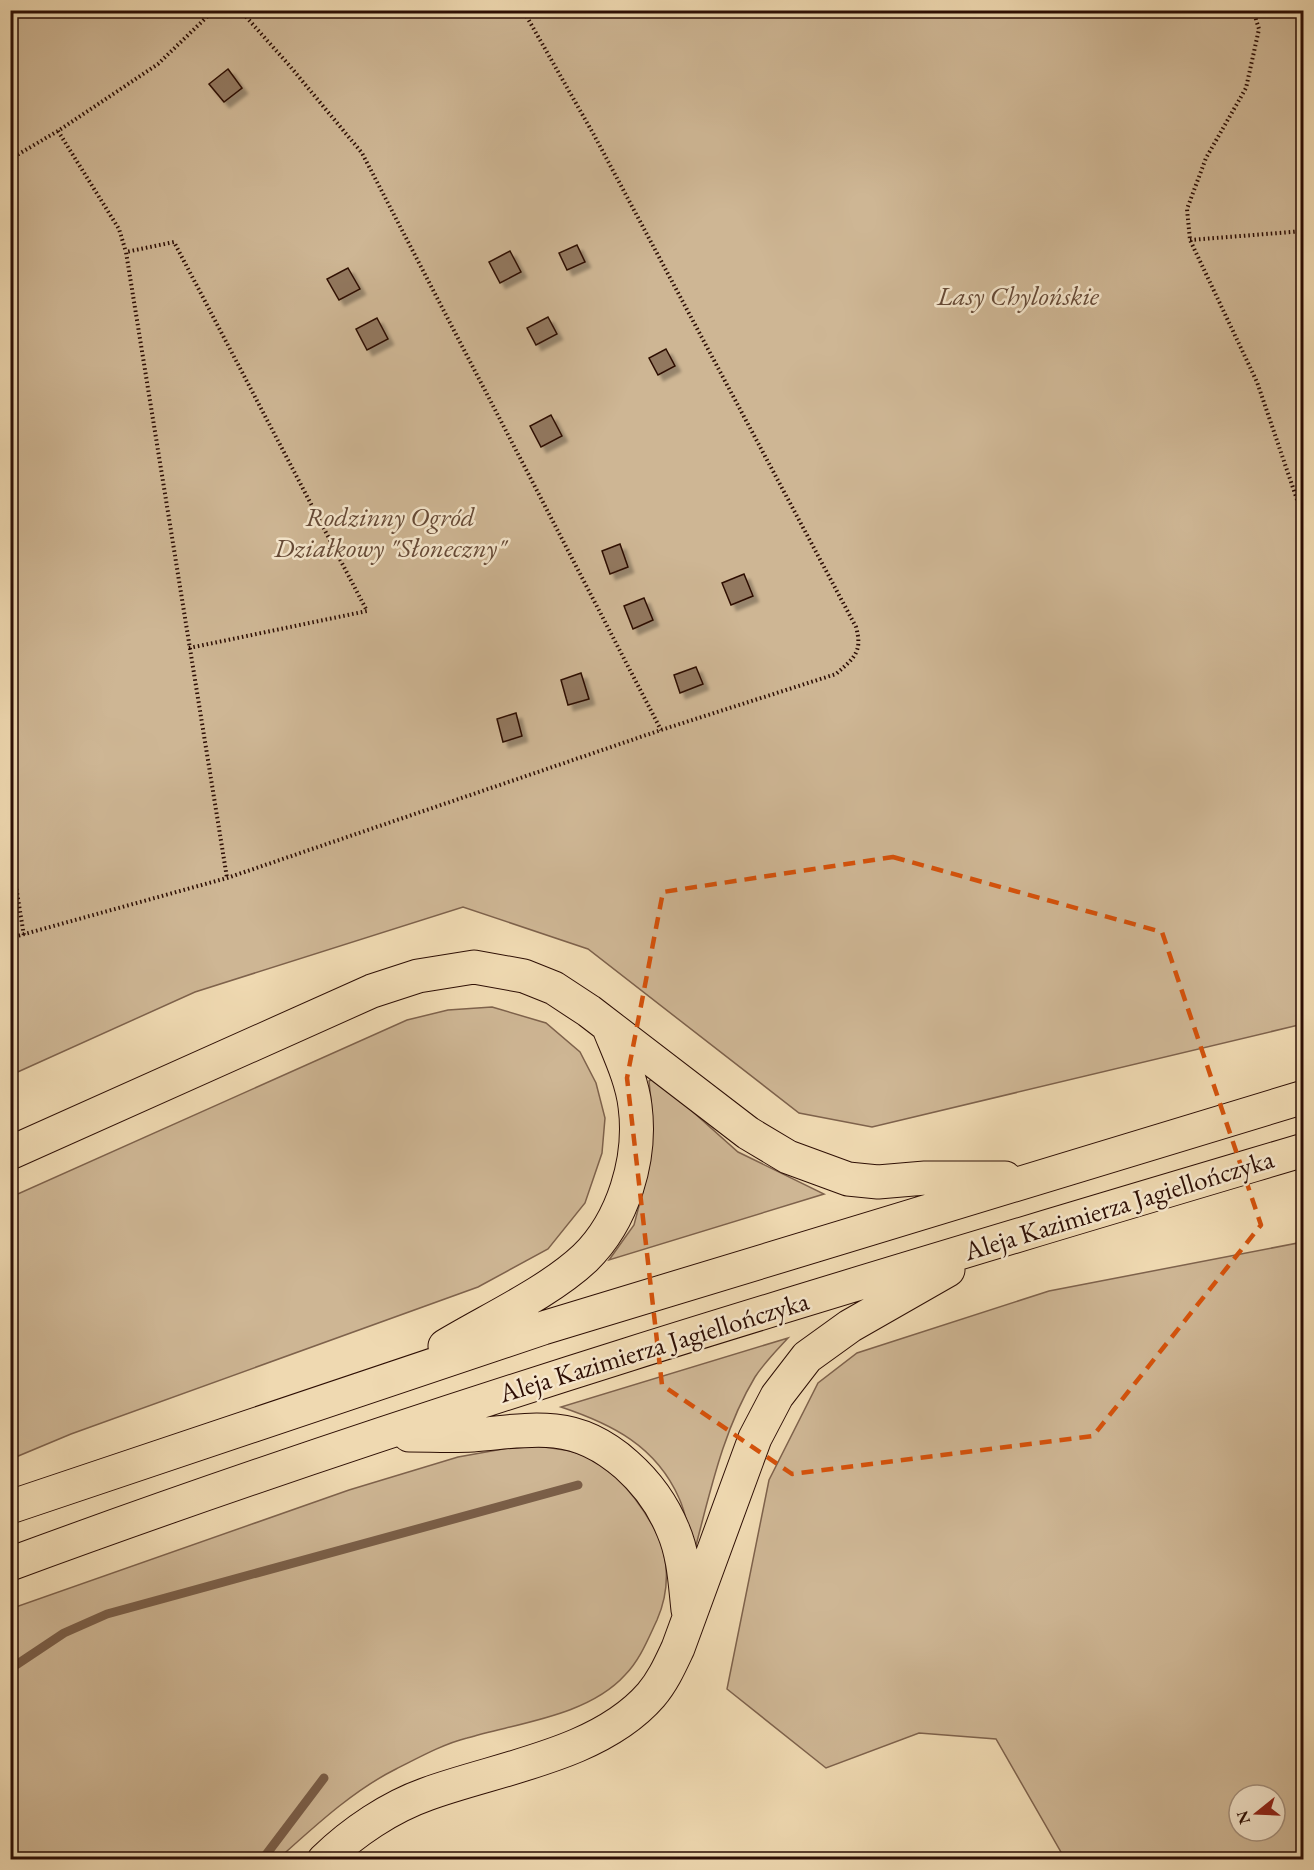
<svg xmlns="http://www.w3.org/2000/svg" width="1314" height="1870" font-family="'EB Garamond',serif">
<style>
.green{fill:#ceb694;stroke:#7e624c;stroke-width:1.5;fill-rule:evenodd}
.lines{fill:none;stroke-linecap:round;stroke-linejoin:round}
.stream{stroke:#7a5e48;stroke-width:9}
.building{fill:#92785e;stroke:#2d0e04;stroke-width:1.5;filter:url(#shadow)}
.highway-casing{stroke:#2d0e04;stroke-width:35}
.path{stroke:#2d0e04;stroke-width:4;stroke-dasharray:1.5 3;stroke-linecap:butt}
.highway{stroke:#efd9b1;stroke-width:33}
.marked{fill:none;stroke:#d5520b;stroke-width:4.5;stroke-dasharray:12 8;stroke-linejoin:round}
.labels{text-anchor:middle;stroke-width:5;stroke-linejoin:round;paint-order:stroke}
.park-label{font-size:27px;font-style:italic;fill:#654936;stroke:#f5e6cc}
.street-label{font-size:27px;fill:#2d0e04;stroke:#f5e6cc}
</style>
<defs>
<filter id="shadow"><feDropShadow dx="5.5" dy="5.5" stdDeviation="1.5" flood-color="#0004"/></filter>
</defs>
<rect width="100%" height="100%" fill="#efd9b1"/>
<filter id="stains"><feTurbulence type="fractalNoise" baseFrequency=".00333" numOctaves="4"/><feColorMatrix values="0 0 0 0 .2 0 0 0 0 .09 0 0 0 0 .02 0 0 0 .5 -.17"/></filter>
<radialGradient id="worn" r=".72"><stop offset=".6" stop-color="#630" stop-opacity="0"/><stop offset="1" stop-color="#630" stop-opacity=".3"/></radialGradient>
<!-- green -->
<path class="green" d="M10,11H1303V1024L872,1127L799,1113L588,949L463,907L195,992L11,1075Z
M492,1007L546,1023L580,1052L596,1083L605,1118L602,1153L585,1203L548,1249L478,1287L71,1434L11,1459V1197L407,1020L448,1010Z
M655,1078L738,1152L824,1194L609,1260L634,1225L649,1168L652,1111L649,1081Z
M1303,1242V1859H1065L996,1739L919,1733L826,1768L727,1689L769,1480L818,1383L857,1353L1049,1291ZM1239,1795H1275V1831H1239Z
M788,1338C777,1350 764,1363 755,1377C723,1430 710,1493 694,1553C689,1535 687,1515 679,1498C656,1446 612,1424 561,1407Z
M525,1445C541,1447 559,1448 574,1452C611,1463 636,1496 654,1528C670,1557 670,1590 657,1620C648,1639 640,1660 625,1675C588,1716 517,1723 467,1738C443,1744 418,1758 396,1769C352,1791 314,1827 277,1860L11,1859L10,1609L349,1490L458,1457Z"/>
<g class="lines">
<!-- stream -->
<path class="stream" d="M10,1669L64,1633L107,1614L578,1485
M262,1860L324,1778"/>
</g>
<!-- building -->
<path class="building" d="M228,69L242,88L224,102L209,84Z
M577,245L585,262L567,270L559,253Z
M510,251L521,272L500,283L489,262Z
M348,268L360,289L339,300L327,279Z
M548,317L557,334L536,345L527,328Z
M377,318L388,339L367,350L356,329Z
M666,349L675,366L658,375L649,358Z
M551,415L562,436L541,447L530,426Z
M620,544L628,567L610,574L602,551Z
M744,574L753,596L731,605L722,583Z
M644,598L653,620L633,629L624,606Z
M696,667L703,684L680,693L674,675Z
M581,673L589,699L568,705L561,680Z
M516,713L522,736L503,742L497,719Z"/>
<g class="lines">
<!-- highway casing -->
<g class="highway-casing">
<path id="highway" d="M10,1153L372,991L418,976L474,967L524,976L554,988L589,1011L748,1133L788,1157L848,1179L878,1182L925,1178H1005
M445,1346C488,1320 549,1292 585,1258C623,1221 642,1159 635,1106C632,1080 619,1053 609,1028
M409,1435C430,1435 452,1436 473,1435C501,1433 527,1428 555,1431C607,1436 654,1483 673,1530C684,1555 685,1583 688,1610
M10,1507L543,1328L1304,1097
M10,1564C435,1407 870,1279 1304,1150
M324,1860C353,1832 390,1807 427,1794C498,1768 599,1755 651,1695C663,1681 670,1665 678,1648L755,1438L777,1396L807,1357L850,1326L948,1270"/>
</g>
<!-- path -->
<path class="path" d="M240,10L289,65L362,153L661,730
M1253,10L1259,29L1246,88L1206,158L1187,209L1190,240L1257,382L1304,520
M58,131L119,229L126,252
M10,159L58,131L158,64L214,10
M1190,240L1304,231
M189,648L367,611L174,242L126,252L227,878
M10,849L24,936
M10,938L227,878L661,730L836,674C854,658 863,652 856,627L594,135L523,10"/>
<!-- highway -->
<use href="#highway" class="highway"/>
</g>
<!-- marked area -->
<path class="marked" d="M893,857L1162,932L1261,1225L1093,1436L792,1474L662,1385L627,1078L663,892Z"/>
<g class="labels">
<!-- park labels -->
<g class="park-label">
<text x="1018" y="305">Lasy Chylońskie</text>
<text x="390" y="526">Rodzinny Ogród<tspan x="390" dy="31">Działkowy "Słoneczny"</tspan></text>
</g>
<!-- street labels -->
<g class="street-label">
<text transform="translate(1119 1205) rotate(-17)" y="9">Aleja Kazimierza Jagiellończyka</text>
<text transform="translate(654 1347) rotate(-17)" y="9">Aleja Kazimierza Jagiellończyka</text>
</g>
</g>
<!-- margin -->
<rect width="1314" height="1870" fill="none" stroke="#efd9b1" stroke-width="36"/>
<rect x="12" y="12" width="1290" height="1846" fill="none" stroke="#2d0e04" stroke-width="3"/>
<rect x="18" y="18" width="1278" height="1834" fill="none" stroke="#2d0e04" stroke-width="1.5"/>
<!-- north arrow -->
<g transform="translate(1257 1813) rotate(252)"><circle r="28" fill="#f5e6cc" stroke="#a5907c" stroke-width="1.5"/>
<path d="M0-4.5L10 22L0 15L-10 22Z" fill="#8f2418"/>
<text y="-9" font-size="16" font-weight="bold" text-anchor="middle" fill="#2d0e04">N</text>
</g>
<rect width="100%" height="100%" filter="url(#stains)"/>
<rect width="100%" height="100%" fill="url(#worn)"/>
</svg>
